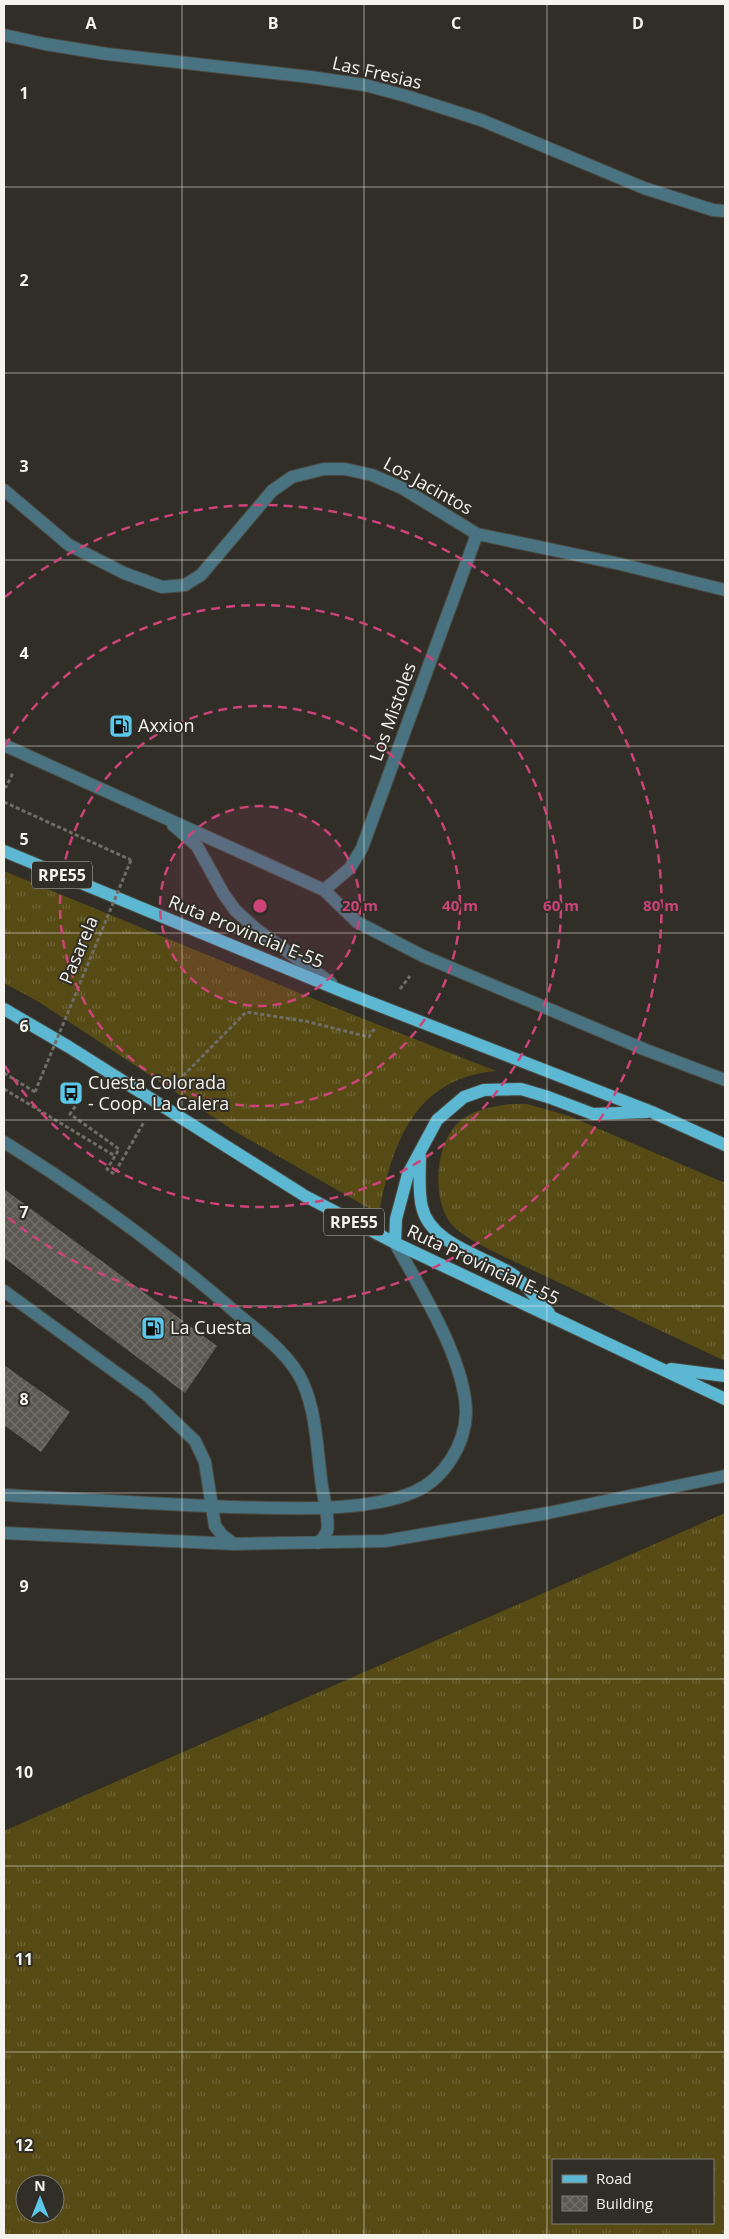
<svg xmlns="http://www.w3.org/2000/svg" width="729" height="2239" font-family="'Open Sans',sans-serif">
<style>
.grass{fill:url(#grass-tufts);fill-rule:evenodd}
.building{fill:url(#building-cross-hatch)}
.lines{fill:none;stroke-linecap:round;stroke-linejoin:round}
.minor-casing{stroke:#4b4a42;stroke-width:14}
.major-casing{stroke:#4b4a42;stroke-width:14}
.path{stroke:#6f6d66;stroke-width:3;stroke-dasharray:4 2.5;stroke-linecap:butt}
.minor{stroke:#4a7381;stroke-width:12}
.major{stroke:#5cb7d3;stroke-width:12}
.path-bridge{stroke:#6f6d66;stroke-width:3;stroke-dasharray:4 2.5;stroke-linecap:butt}
.grid{fill:none;stroke:#f4f3ee;stroke-width:1;stroke-opacity:0.55}
.ring{fill:none;stroke:#cc4478;stroke-width:2.5;stroke-dasharray:9 6}
.labels{text-anchor:middle;stroke-width:4;stroke-linejoin:round;paint-order:stroke}
.shield{fill:#302e26;stroke:#b9b8b2;stroke-width:1}
.shield-label{font-size:16px;font-weight:bold;fill:#f4f3ee}
.street-label{font-size:18px;fill:#f4f3ee;stroke:#302e26}
.poi-label{font-size:18px;fill:#f4f3ee;stroke:#302e26;text-anchor:start}
.grid-label{font-size:16px;text-anchor:middle;font-weight:bold;fill:#f4f3ee;stroke:#302e26;stroke-width:4;stroke-linejoin:round;paint-order:stroke}
.centre{fill:#cc4478;stroke:#302e26;stroke-width:2.5}
.ring-label{font-size:15px;text-anchor:middle;font-weight:bold;fill:#cc4478;stroke:#302e26;stroke-width:4;stroke-linejoin:round;paint-order:stroke}
</style>
<defs>
<pattern id="grass-tufts" width="24" height="20" patternUnits="userSpaceOnUse" patternTransform="scale(1.25)"><rect width="24" height="20" fill="#564b15"/><path d="M3 7l-1-3M5 7V3M7 7l1-3M15 17l-1-3M17 17v-4M19 17l1-3" fill="none" stroke="#6f6537"/></pattern>
<pattern id="building-cross-hatch" width="8" height="8" patternUnits="userSpaceOnUse" patternTransform="scale(1.25)"><rect width="8" height="8" fill="#59574f"/><path d="M0 0l8 8M0 8l8-8" fill="none" stroke="#717069"/></pattern>
</defs>
<rect width="100%" height="100%" fill="#302e26"/>
<!-- grass -->
<path class="grass" d="M4,871L331,1006L496,1071C414,1078 392,1144 379,1214L236,1132L39,1002L4,983Z
M509,1104H527L569,1116L725,1183V1361L490,1250C477,1243 463,1236 452,1225C431,1201 435,1143 459,1122C472,1110 491,1107 509,1104Z
M725,1513V2235H4V1831ZM553,2160H713V2223H553ZM25,2184H55V2214H25Z"/>
<!-- building -->
<path class="building" d="M4,1189L217,1346L185,1393L4,1258Z
M4,1365L70,1412L41,1452L4,1425Z"/>
<g class="lines">
<!-- minor casing -->
<g class="minor-casing">
<path id="minor" d="M4,35L45,44L107,54L310,77L365,85L406,96L481,120L644,188L713,210L725,211
M4,490L69,545L124,573L162,587L185,585L201,575L272,491L292,477L324,469H345L372,475L402,488L477,534L620,564L725,590
M4,745L324,890L357,922L423,956L646,1050L725,1080
M173,825L197,846L223,893L235,910L256,929L331,983
M324,890L350,868L362,848L477,534
M4,1142C88,1194 167,1252 241,1317C263,1335 291,1356 303,1383C316,1412 317,1448 321,1479C322,1490 330,1523 327,1531C325,1536 322,1540 318,1543
M4,1291L147,1395L195,1441L205,1462L215,1526L222,1535L234,1544
M4,1495C79,1499 155,1504 231,1507C284,1508 365,1513 414,1492C444,1479 465,1445 466,1413C466,1361 420,1288 395,1243
M4,1533L234,1544L385,1541L548,1513L725,1476"/>
</g>
<!-- major casing -->
<g class="major-casing">
<path id="major" d="M4,851L344,992L652,1112L725,1145
M4,1009L69,1047L305,1196L395,1243L725,1399
M420,1156C420,1172 418,1191 422,1207C430,1244 484,1256 512,1274C526,1283 538,1301 549,1313
M395,1243L396,1219L408,1174L437,1120L464,1097L484,1090L521,1089L548,1097L593,1114L647,1112
M671,1369L725,1376"/>
</g>
<!-- path -->
<path class="path" d="M4,786L6,787L13,773
M4,802L131,860
M400,989L410,976
M4,1073L35,1092
M174,1085L246,1012L305,1021L369,1037L375,1028
M4,1089L115,1156L107,1169L114,1174L144,1122
M79,1101L70,1114L119,1149L115,1156"/>
<!-- minor -->
<use href="#minor" class="minor"/>
<!-- major -->
<use href="#major" class="major"/>
<!-- path-bridge -->
<path class="path-bridge" d="M35,1092L131,860"/>
</g>
<!-- grid -->
<path class="grid" d="M182,4V2235M364,4V2235M547,4V2235M4,187H725M4,373H725M4,560H725M4,746H725M4,933H725M4,1120H725M4,1306H725M4,1493H725M4,1679H725M4,1866H725M4,2052H725"/>
<!-- distance rings -->
<circle cx="260" cy="906" r="100" fill="#cc4478" fill-opacity=".12"/>
<g class="ring">
<circle cx="260" cy="906" r="100"/>
<circle cx="260" cy="906" r="200"/>
<path d="M5 746A301 301 0 1 1 5 1066"/>
<path d="M5 597A401 401 0 1 1 5 1215"/>
</g>
<!-- icons -->
<defs>
<g id="fuel-square" transform="scale(1.25)"><rect x="-9" y="-9" width="18" height="18" rx="4" fill="#5cc7e8" stroke="#302e26"/><path d="M-5.5-6h7V0h2V4h1.3V-2.5L3-4.5l.8-.8L6-3V5H2.5V1h-1V6h-7ZM-4.2-4.7v3.2H.2V-4.7Z" fill="#111"/></g>
<g id="bus-square" transform="scale(1.25)"><rect x="-9" y="-9" width="18" height="18" rx="4" fill="#5cc7e8" stroke="#302e26"/><path d="M-5-6H5V4H4V6H2V4H-2V6H-4V4H-5ZM-3.5-4V0h7V-4ZM-3.5 1.2v1.5H-2V1.2ZM2 1.2v1.5H3.5V1.2Z" fill="#111"/></g>
</defs>
<g fill-rule="evenodd">
<use href="#fuel-square" x="121" y="726"/>
<use href="#bus-square" x="71" y="1093"/>
<use href="#fuel-square" x="153" y="1328"/>
</g>
<g class="labels">
<!-- shield labels -->
<g class="shield">
<rect x="32" y="861.5" width="60" height="27" rx="4"/>
<rect x="324" y="1208.5" width="60" height="27" rx="4"/>
</g>
<g class="shield-label">
<text x="62" y="881">RPE55</text>
<text x="354" y="1228">RPE55</text>
</g>
<!-- street labels -->
<g class="street-label">
<text transform="translate(377 73) rotate(13)" y="6">Las Fresias</text>
<text transform="translate(428 486) rotate(29)" y="6">Los Jacintos</text>
<text transform="translate(393 712) rotate(-70)" y="6">Los Mistoles</text>
<text transform="translate(246 932) rotate(22)" y="6">Ruta Provincial E-55</text>
<text transform="translate(79 950) rotate(-67)" y="6">Pasarela</text>
<text transform="translate(483 1265) rotate(25)" y="6">Ruta Provincial E-55</text>
</g>
<!-- poi labels -->
<g class="poi-label">
<text x="138" y="732">Axxion</text>
<text x="88" y="1089">Cuesta Colorada<tspan x="88" dy="21">- Coop. La Calera</tspan></text>
<text x="170" y="1334">La Cuesta</text>
</g>
</g>
<g class="grid-label">
<text x="91" y="29">A</text>
<text x="273" y="29">B</text>
<text x="456" y="29">C</text>
<text x="638" y="29">D</text>
<text x="24" y="99">1</text>
<text x="24" y="286">2</text>
<text x="24" y="472">3</text>
<text x="24" y="659">4</text>
<text x="24" y="845">5</text>
<text x="24" y="1032">6</text>
<text x="24" y="1218">7</text>
<text x="24" y="1405">8</text>
<text x="24" y="1592">9</text>
<text x="24" y="1778">10</text>
<text x="24" y="1965">11</text>
<text x="24" y="2151">12</text>
</g>
<circle cx="260" cy="906" r="8" class="centre"/>
<g class="ring-label">
<text x="360" y="911">20 m</text>
<text x="460" y="911">40 m</text>
<text x="561" y="911">60 m</text>
<text x="661" y="911">80 m</text>
</g>
<!-- border -->
<rect width="729" height="2239" fill="none" stroke="#f4f3ee" stroke-width="10"/>
<!-- legend -->
<rect x="552" y="2159" width="162" height="65" fill="#302e26" stroke="#7e7d76"/>
<rect x="562" y="2175" width="25" height="8" fill="#5cb7d3" stroke="#7e7d76"/>
<text x="596" y="2184" font-size="15" fill="#f4f3ee">Road</text>
<rect x="562" y="2196" width="25" height="15" fill="url(#building-cross-hatch)" stroke="#7e7d76"/>
<text x="596" y="2209" font-size="15" fill="#f4f3ee">Building</text>
<!-- north arrow -->
<g transform="translate(40 2199)"><circle r="24" fill="#302e26" stroke="#7e7d76"/>
<path d="M0-4L9 19L0 12L-9 19Z" fill="#5cc7e8"/>
<text y="-8" font-size="14" font-weight="bold" text-anchor="middle" fill="#f4f3ee">N</text>
</g>
</svg>
